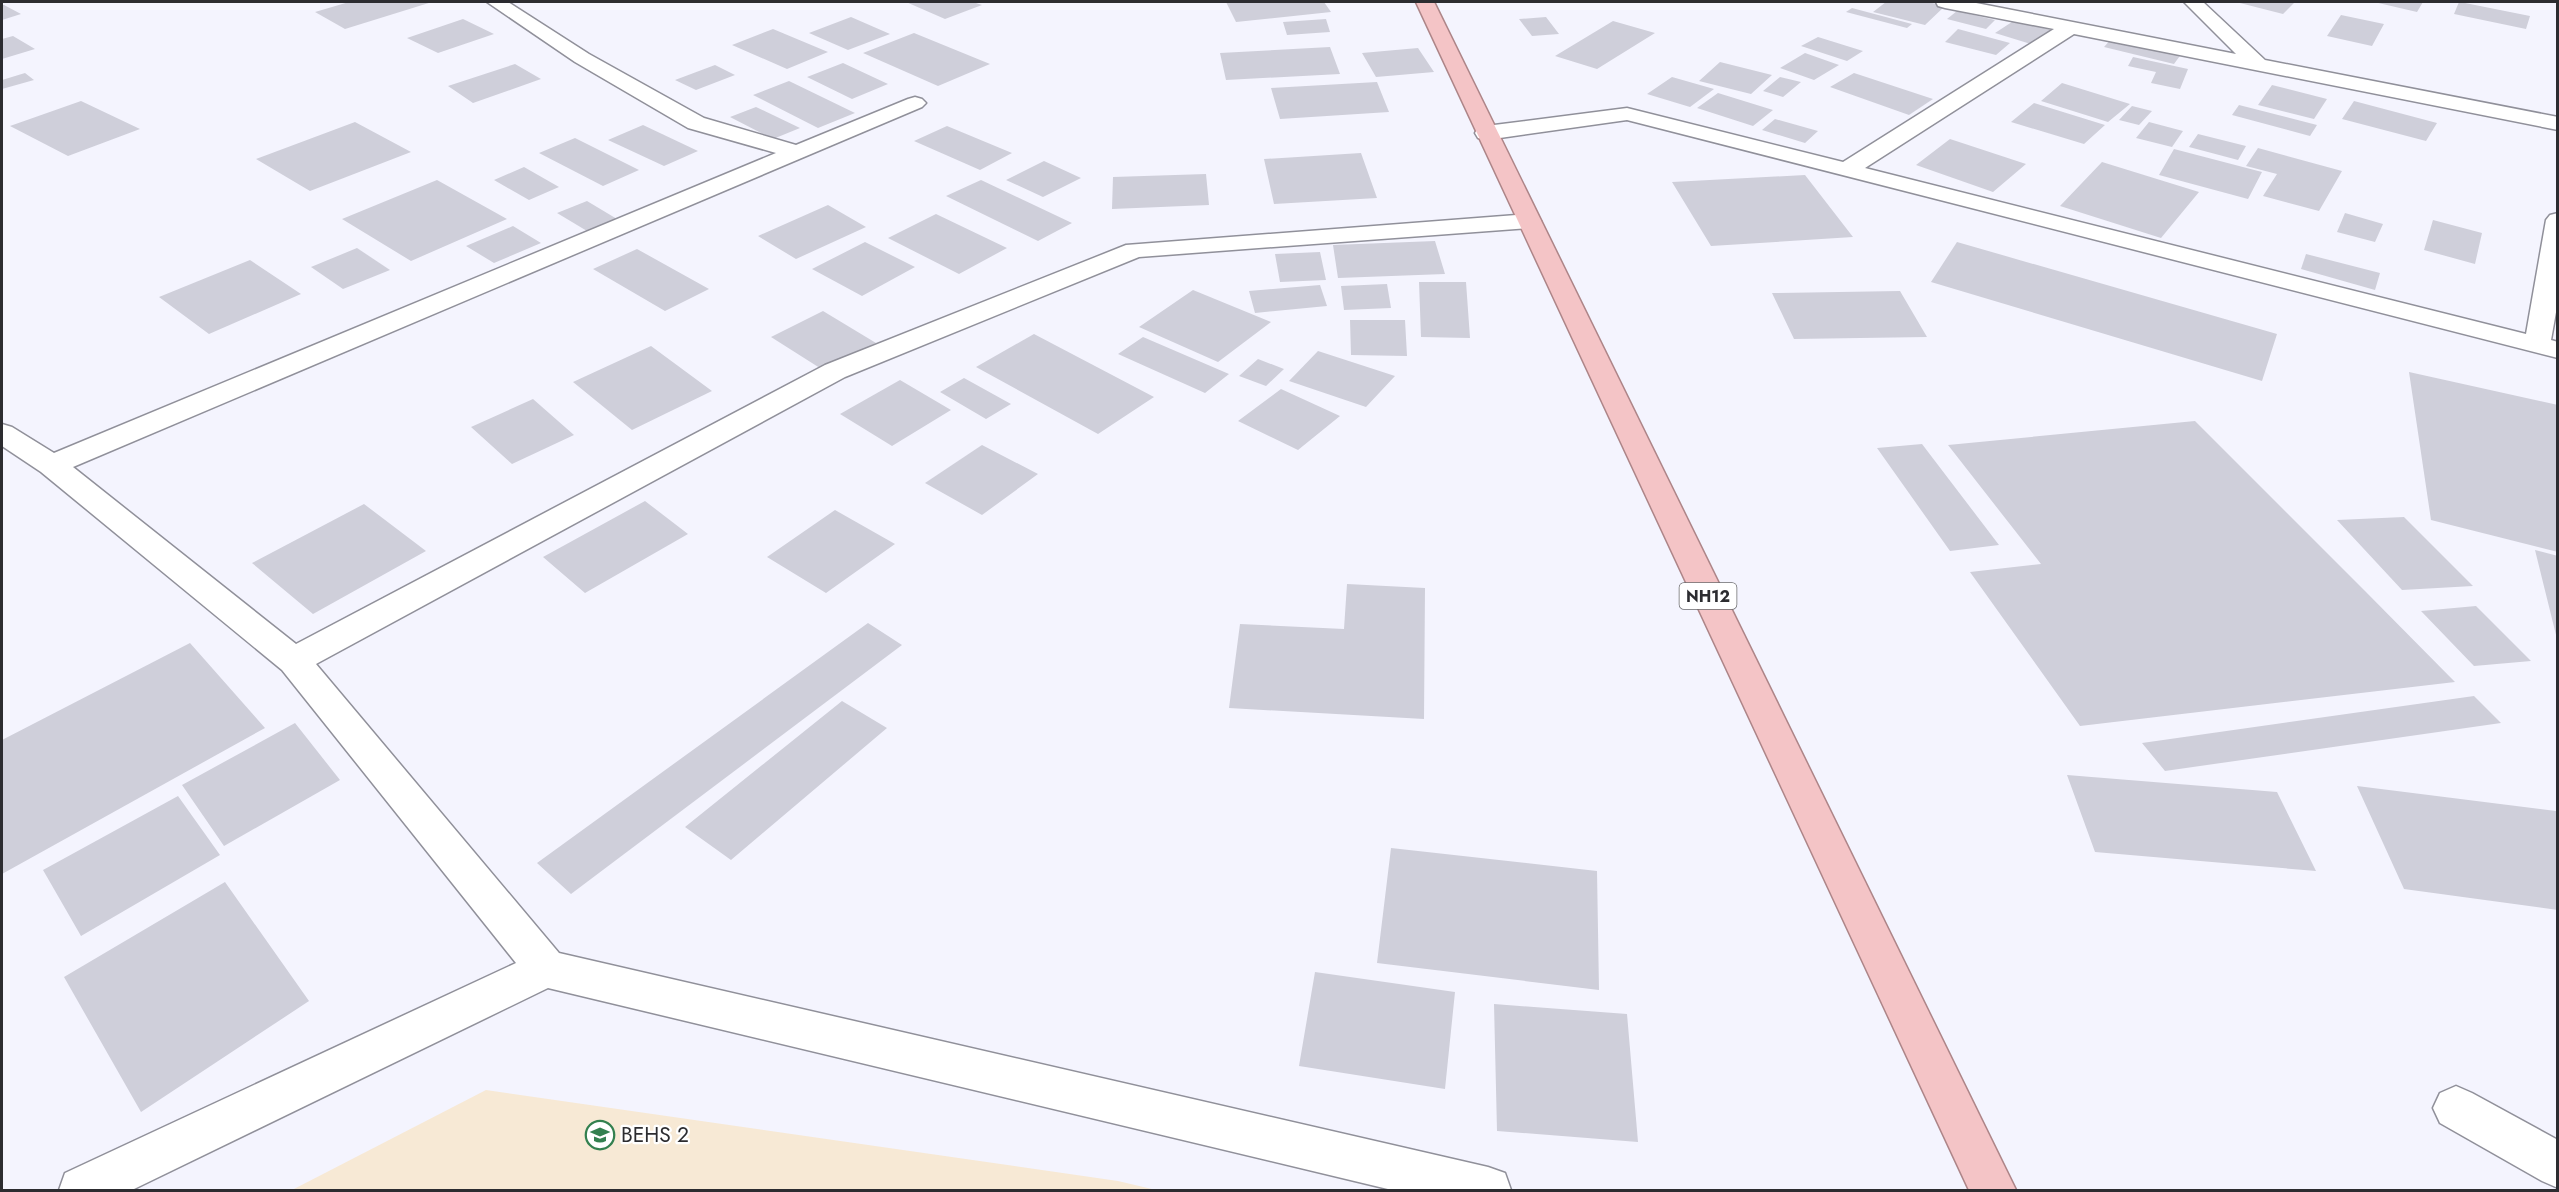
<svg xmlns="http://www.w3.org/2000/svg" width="2559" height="1192" font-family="Jost,sans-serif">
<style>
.education{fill:#f7e9d5}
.building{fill:#cfcfda}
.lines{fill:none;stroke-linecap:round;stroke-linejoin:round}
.minor-casing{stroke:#90909a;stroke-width:3}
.trunk-casing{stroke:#ad8588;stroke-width:3}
.minor{fill:#fff;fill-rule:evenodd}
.trunk{fill:#f4c4c6;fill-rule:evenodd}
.labels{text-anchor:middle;stroke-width:4.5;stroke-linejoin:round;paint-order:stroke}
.shield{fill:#fff;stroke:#6b6b6e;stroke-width:1.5}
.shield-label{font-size:16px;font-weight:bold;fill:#2c2c30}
.near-poi-label{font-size:21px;fill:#2c2c30;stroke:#fff;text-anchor:start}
</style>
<rect width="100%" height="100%" fill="#f4f4fe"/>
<!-- education -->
<path class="education" d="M486,1090L1118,1181L1156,1190H292Z"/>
<!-- building -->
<path class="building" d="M349,2H432L345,29L315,12Z
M906,2H973L982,5L945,19Z
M1226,2H1324L1331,12L1236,22Z
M1886,2H1928L1945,6L1925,25L1873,12Z
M2236,2H2289L2294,3L2283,14Z
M2374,2H2423L2417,12Z
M2459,2H2460L2530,16L2526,29L2454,14Z
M2,5H4L21,14L2,20Z
M1852,8L1912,24L1907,28L1846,12Z
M1957,11L1995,20L1986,29L1947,19Z
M2341,15L2384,24L2372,46L2327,36Z
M851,17L890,34L848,50L809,33Z
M1546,17L1559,34L1532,36L1519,19Z
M463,19L494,34L438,53L407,38Z
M1326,19L1330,32L1287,35L1283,22Z
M2015,20L2054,31L2034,45L1995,33Z
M1613,21L1655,33L1597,69L1555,56Z
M773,29L828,52L787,69L732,45Z
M1958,29L2010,43L1996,55L1945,42Z
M914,33L990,64L938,86L863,53Z
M13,36L35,49L2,59V39Z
M1818,37L1863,51L1847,61L1801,46Z
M2113,37L2182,53L2174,64L2104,47Z
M1330,47L1340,74L1226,80L1220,53Z
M1418,48L1434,72L1376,77L1362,53Z
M1805,53L1839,65L1814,80L1780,68Z
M2133,57L2188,69L2180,89L2151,83L2156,72L2128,66Z
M1720,62L1772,75L1751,94L1699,81Z
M843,63L888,84L852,99L807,77Z
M515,64L541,79L473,103L448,86Z
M715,65L735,75L696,90L675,80Z
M25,73L34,80L2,89V80Z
M1854,73L1933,99L1909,115L1830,87Z
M1672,77L1714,89L1690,107L1647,94Z
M1780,77L1801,82L1783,97L1763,91Z
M789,81L855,113L818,128L753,95Z
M1377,82L1389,112L1280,119L1271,88Z
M2062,83L2130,104L2108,122L2041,101Z
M2272,85L2327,99L2314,119L2258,105Z
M1718,93L1773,110L1753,126L1697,108Z
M81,101L140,129L68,156L10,126Z
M2354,101L2437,123L2426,141L2342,119Z
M2034,103L2105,125L2084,144L2011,122Z
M2239,105L2317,125L2310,136L2232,115Z
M2132,106L2152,111L2139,125L2119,120Z
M756,107L800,128L773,139L730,117Z
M1775,119L1818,131L1805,143L1762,130Z
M355,122L411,152L310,191L256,159Z
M2149,122L2183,131L2172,147L2136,138Z
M643,125L698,151L664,166L608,140Z
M947,126L1012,153L980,170L914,141Z
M2198,134L2246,146L2238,160L2189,147Z
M575,138L639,170L603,186L539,153Z
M1950,139L2026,164L1993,192L1916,165Z
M2258,148L2342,171L2319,211L2263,196L2277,174L2246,166Z
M2174,149L2262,172L2248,199L2159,175Z
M1361,153L1377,198L1274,204L1264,159Z
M1044,161L1081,178L1043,197L1006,180Z
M2102,162L2199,192L2161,238L2060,206Z
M524,167L559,187L529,200L494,180Z
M1206,174L1209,205L1112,209L1113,177Z
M1805,175L1853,237L1711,246L1672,182Z
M437,180L507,219L411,261L342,219Z
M981,180L1072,223L1038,241L946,196Z
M587,201L617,219L587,231L557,213Z
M828,205L866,227L796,259L758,236Z
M2345,213L2383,224L2375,242L2337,232Z
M936,214L1007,248L959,274L888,238Z
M2433,220L2482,233L2475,264L2424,250Z
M513,226L541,243L494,263L466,246Z
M1435,241L1445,274L1338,278L1333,245Z
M865,242L915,267L862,296L812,269Z
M1957,242L2277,334L2262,381L1931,282Z
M357,248L390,270L343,289L311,267Z
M637,249L709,289L665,311L593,269Z
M1320,252L1326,280L1280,282L1275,254Z
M2306,254L2380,273L2375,290L2301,269Z
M250,260L301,294L209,334L159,297Z
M1419,282H1466L1470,338L1421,337Z
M1387,284L1391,308L1344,310L1341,286Z
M1320,285L1327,306L1255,313L1249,291Z
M1193,290L1271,322L1218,362L1139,327Z
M1900,291L1927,337L1794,339L1772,293Z
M823,311L876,343L823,370L771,337Z
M1350,320H1405L1407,356L1351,355Z
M1034,334L1154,397L1098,434L976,367Z
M1143,337L1229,374L1205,393L1118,354Z
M651,346L712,391L632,430L573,382Z
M1318,351L1395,376L1366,407L1289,381Z
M1258,359L1284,369L1266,386L1239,376Z
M2409,372L2558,405V552L2431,520Z
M964,378L1011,404L986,419L940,392Z
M900,380L951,410L892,446L840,414Z
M1281,389L1340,416L1298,450L1238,421Z
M533,399L574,435L512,464L471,427Z
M2195,421L2365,591L2455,682L2080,726L1970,572L2041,564L1948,445Z
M1922,444L1999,545L1950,551L1877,448Z
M982,445L1038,474L982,515L925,483Z
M645,501L688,534L585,593L543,557Z
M364,504L426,551L313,614L252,563Z
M835,510L895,544L826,593L767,557Z
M2404,517L2473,586L2402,590L2337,520Z
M2535,550L2558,556V639H2557Z
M1347,584L1425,588L1424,719L1229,708L1240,624L1344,629Z
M2476,606L2531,661L2474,666L2421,611Z
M868,623L902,645L571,894L537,863Z
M190,643L265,728L2,874V740Z
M2474,696L2501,723L2165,771L2142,743Z
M842,701L887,728L731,860L685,827Z
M295,723L340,780L224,846L182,785Z
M2067,775L2277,792L2316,871L2095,852Z
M2357,786L2556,811L2558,910L2404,889Z
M178,796L220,855L81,936L43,870Z
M1391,848L1597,871L1599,990L1377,963Z
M225,882L309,1001L141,1112L64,977Z
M1315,972L1455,992L1445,1089L1299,1066Z
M1494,1004L1627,1014L1638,1142L1497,1131Z"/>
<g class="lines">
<!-- minor casing -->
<g class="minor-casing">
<path id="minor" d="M487,2H508L589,54L704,118L796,145L908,99L915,97L922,99L926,103L922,107L73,467L296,644L825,365L1126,245L1529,214L1537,216L1541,221L1537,226L1529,228L1139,257L845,377L316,664L559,953L1488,1167L1505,1173L1511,1190H1392L548,988L132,1190H59L65,1173L516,963L282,670L41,472L2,446V424L12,427L54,453L776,153L688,128L575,62Z
M1936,2H1971L2236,54L2184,2H2203L2265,60L2558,117V130L2074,34L1865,168L2526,334L2546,220L2550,215L2558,213V301L2551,340L2558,342V358L1627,120L1486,140L1478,138L1475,133L1478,128L1486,126L1627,108L1843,162L2054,29L1945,8L1938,6Z
M2456,1086L2472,1093L2558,1140V1188L2542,1181L2440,1123L2433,1108L2440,1093Z"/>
</g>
<!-- trunk casing -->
<g class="trunk-casing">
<path id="trunk" d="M1416,2H1434L2016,1190H1969Z"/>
</g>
<!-- minor -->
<use href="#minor" class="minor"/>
<!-- trunk -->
<use href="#trunk" class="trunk"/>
</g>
<!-- icons -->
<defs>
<g id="school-ring" transform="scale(1.5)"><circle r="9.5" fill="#fff" stroke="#33804f" stroke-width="1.5"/><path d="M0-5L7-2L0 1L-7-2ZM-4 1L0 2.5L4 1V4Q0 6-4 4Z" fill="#33804f"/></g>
</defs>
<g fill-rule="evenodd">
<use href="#school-ring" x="600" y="1135"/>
</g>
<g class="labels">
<!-- shield labels -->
<rect class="shield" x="1679.5" y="583" width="57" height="26" rx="4.5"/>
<g class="shield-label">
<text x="1708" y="602">NH12</text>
</g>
<!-- near-poi labels -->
<g class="near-poi-label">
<text x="621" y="1142">BEHS 2</text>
</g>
</g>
<!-- border -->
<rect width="2559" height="1192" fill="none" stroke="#2c2c30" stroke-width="6"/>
</svg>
